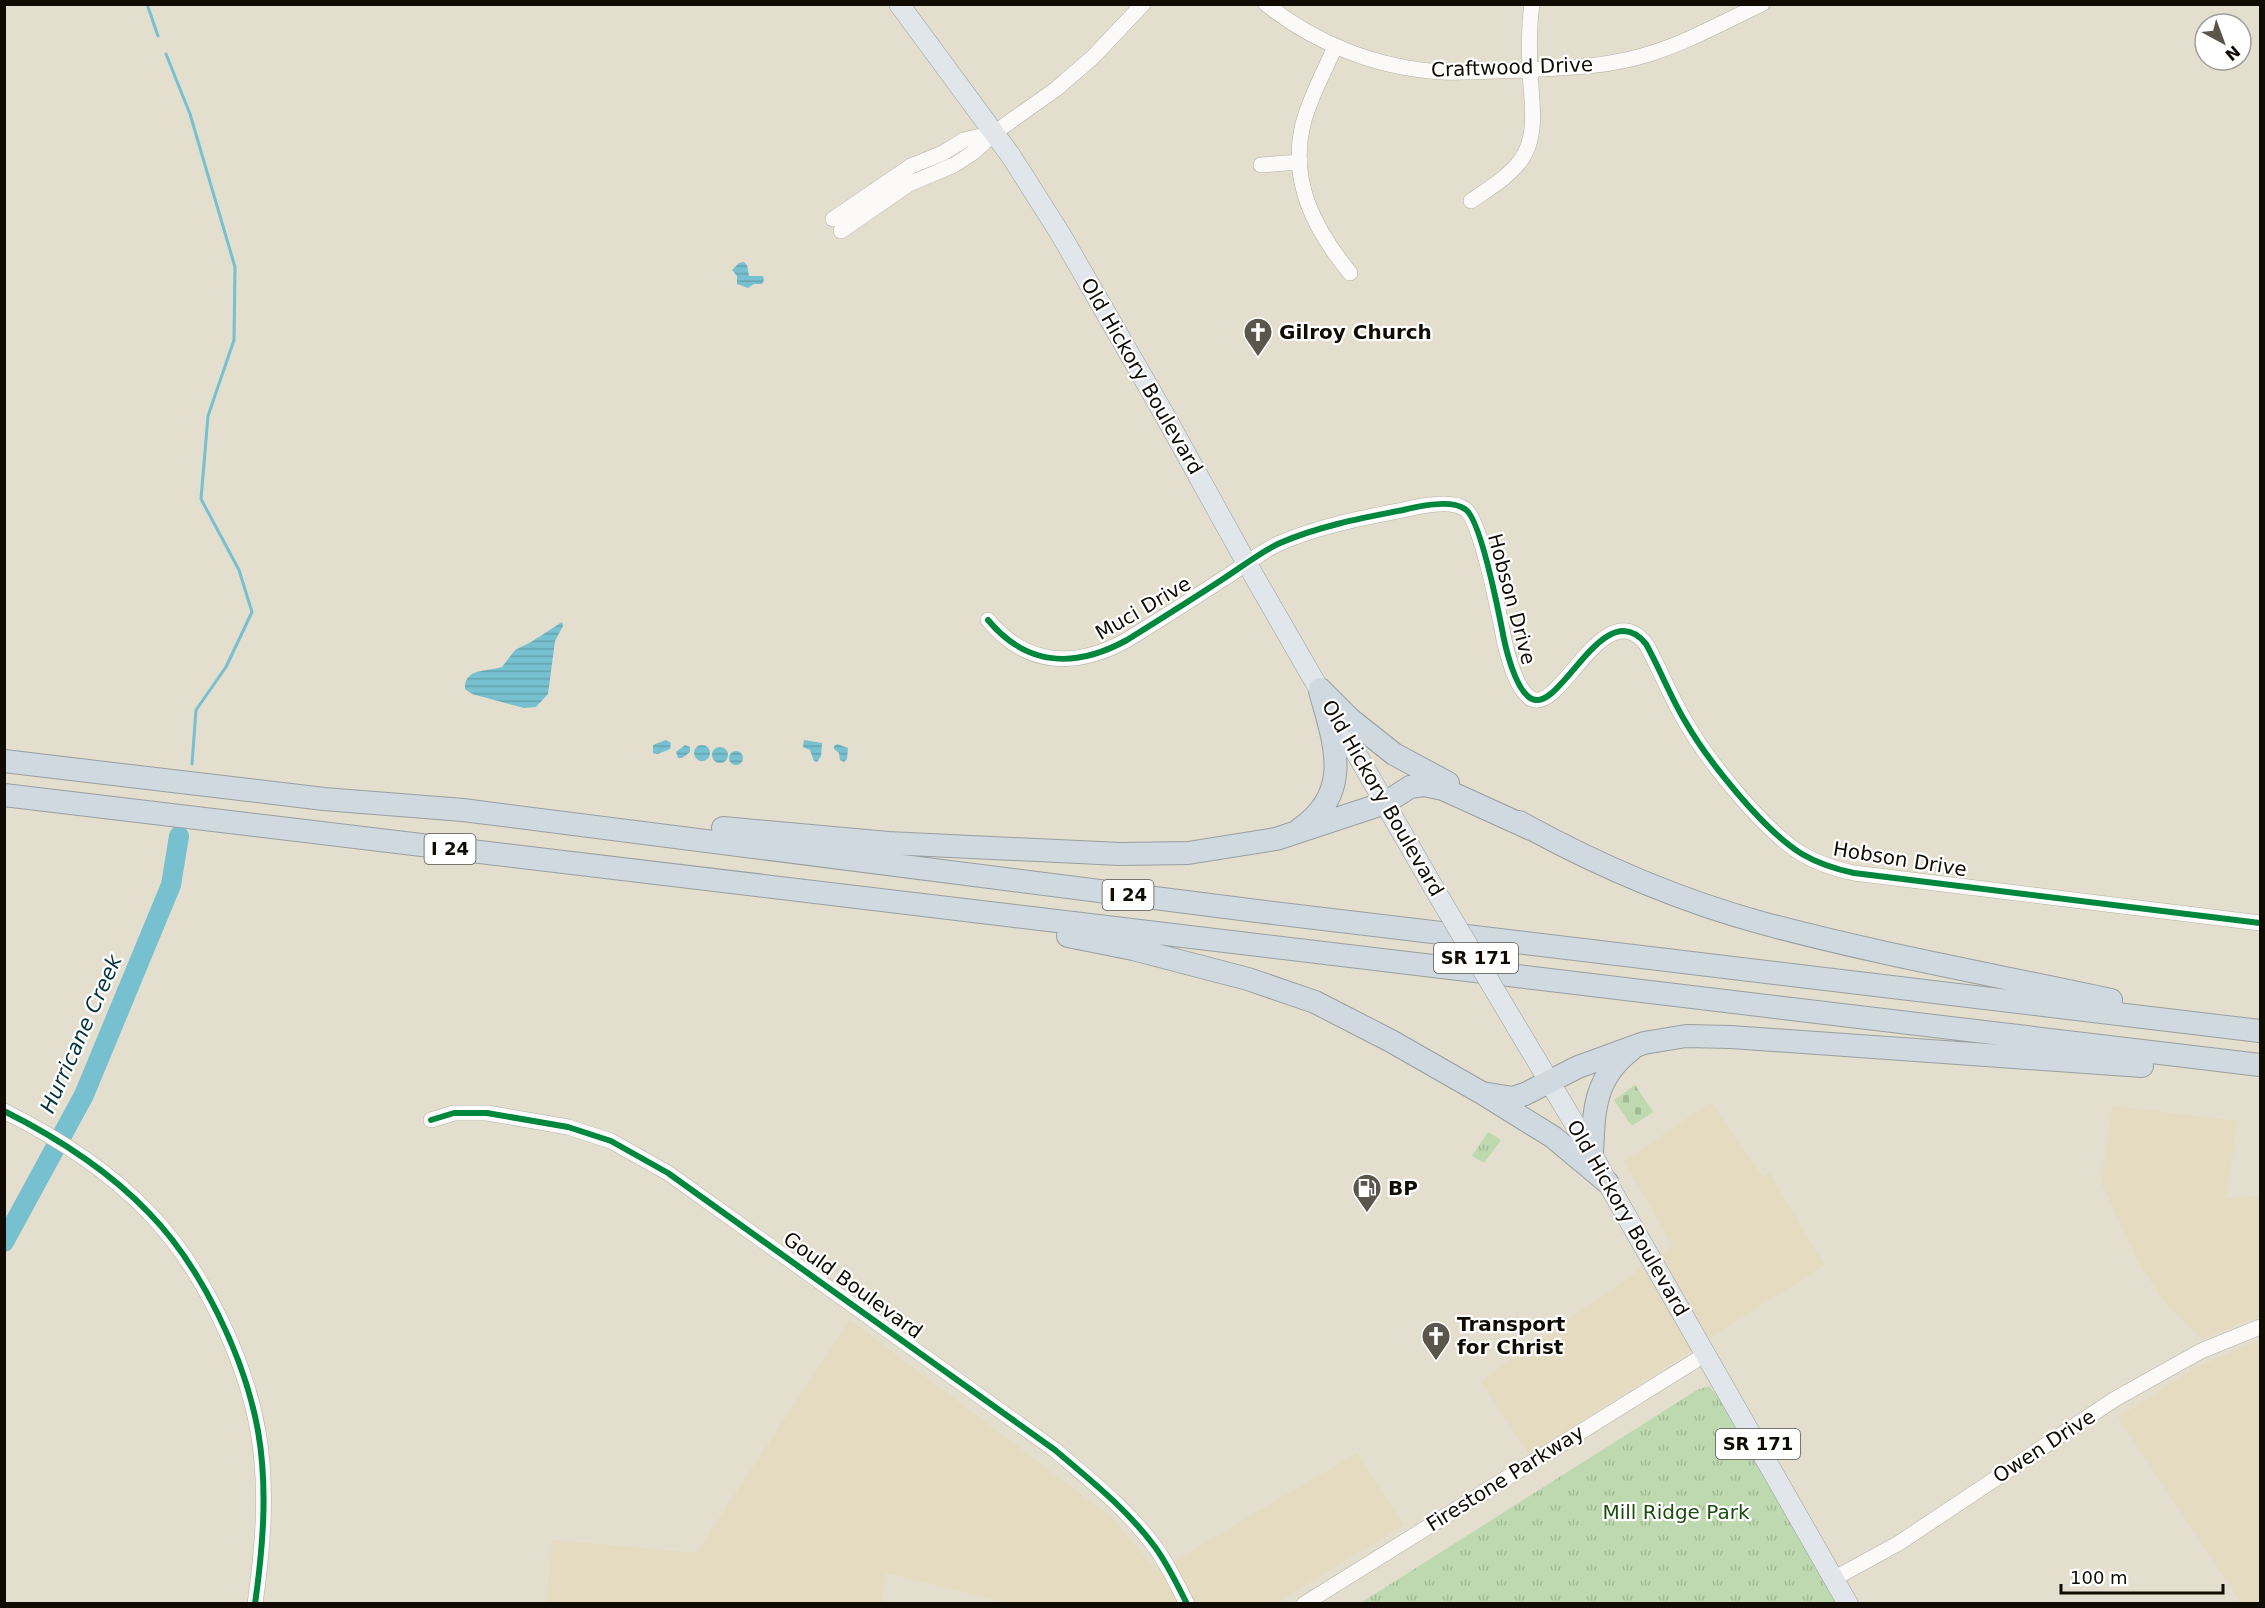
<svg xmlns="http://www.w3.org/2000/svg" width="2265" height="1608" font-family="'DejaVu Sans',sans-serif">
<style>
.built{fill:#e4dbc0}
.cemetery{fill:url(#cemetery-stones)}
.park{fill:url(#park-tufts)}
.water{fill:url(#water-rules)}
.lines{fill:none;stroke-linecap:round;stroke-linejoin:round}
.stream{stroke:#76c0cf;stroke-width:3}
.river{stroke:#76c0cf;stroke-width:20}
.minor-casing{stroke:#b4b0a4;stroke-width:16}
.major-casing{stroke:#989fa0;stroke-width:21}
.highway-casing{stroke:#989fa0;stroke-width:24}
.minor{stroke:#fbfaf8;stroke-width:15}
.major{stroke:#e1e6ea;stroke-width:20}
.highway{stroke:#d0d9e0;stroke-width:22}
.major-bridge-casing{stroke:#989fa0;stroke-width:21;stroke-linecap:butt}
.major-bridge{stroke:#e1e6ea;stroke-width:20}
.cycleway-casing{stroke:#fff;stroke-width:10}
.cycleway{stroke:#00873e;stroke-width:6}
.labels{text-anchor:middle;stroke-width:4.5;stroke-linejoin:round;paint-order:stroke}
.shield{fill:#fff;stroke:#58554f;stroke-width:1.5}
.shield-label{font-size:18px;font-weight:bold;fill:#100c04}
.street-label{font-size:20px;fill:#100c04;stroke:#fff}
.poi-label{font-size:20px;font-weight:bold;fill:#100c04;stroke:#fff;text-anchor:start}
.park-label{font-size:20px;fill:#1a4e0e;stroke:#fff}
.water-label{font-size:21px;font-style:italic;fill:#00333f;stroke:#fff}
</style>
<defs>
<pattern id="cemetery-stones" width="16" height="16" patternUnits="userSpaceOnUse" patternTransform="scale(1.5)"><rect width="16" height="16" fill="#bed9af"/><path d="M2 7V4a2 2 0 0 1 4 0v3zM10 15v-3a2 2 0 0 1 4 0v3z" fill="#a2b995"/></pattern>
<pattern id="park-tufts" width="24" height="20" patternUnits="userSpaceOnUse" patternTransform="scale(1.5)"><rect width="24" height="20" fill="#bed9af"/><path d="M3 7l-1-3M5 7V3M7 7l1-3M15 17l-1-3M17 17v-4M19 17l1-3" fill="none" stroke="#a2b995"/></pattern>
<pattern id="water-rules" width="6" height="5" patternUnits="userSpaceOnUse" patternTransform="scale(1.5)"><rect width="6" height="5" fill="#76c0cf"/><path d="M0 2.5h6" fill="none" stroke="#65a4b0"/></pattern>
</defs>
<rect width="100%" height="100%" fill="#e3dece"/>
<!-- built -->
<path class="built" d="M1711,1102L1763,1177L1769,1173L1824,1265L1529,1455L1481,1381L1673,1246L1624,1161Z
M2112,1106L2238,1121L2226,1199L2260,1195V1318L2247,1321L2202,1339L2166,1304L2139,1264L2101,1182Z
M850,1320L1112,1518L1157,1571L1357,1453L1404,1525L1276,1603H1008L886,1573L882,1603L546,1604L552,1540L696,1553Z
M2260,1340V1603H2241L2118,1417L2195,1368Z"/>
<!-- cemetery -->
<path class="cemetery" d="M1635,1085L1653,1112L1632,1126L1614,1100Z"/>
<!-- park -->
<path class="park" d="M1488,1132L1501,1140L1484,1163L1472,1156Z
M1709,1386L1723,1403L1840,1604H1359L1697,1390Z"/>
<!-- water -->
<path class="water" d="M744,262L747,265L749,276H763L764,280L762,284H754L748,288L737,284V276L732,270L739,263Z
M562,622L563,626L555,641L548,694L536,707L524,708L472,694L465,689C464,668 486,672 502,667L515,650L531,642Z
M666,740L671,743L670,749L658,754L653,753V745Z
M804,740L822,743L821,756L817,762L814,761L810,750L803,747Z
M837,744L848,748L847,759L844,762L840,760L839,753L834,749V746Z
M694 753a8 8 0 1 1 16 0a8 8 0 1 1-16 0Z
M685,745L690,747V752L682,758H678L676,752Z
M712 755a8 8 0 1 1 16 0a8 8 0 1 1-16 0Z
M729 758a7 7 0 1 1 14 0a7 7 0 1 1-14 0Z"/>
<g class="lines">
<!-- stream -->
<path class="stream" d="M147,4L158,36
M166,54L190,114L235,267L234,340L208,416L201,499L239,570L252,612L226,667L196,710L192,764"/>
<!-- river -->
<path class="river" d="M4,1242L84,1095L171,885L179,836"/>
<!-- minor casing -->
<g class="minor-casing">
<path id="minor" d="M1266,4C1316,44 1377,68 1442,72C1469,73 1496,71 1523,70C1566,68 1608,67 1649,54C1688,42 1725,21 1762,4
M1335,47C1324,72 1310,97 1303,124C1289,182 1315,230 1350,273
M1261,165L1300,162
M1471,201C1488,189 1508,178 1521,160C1539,135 1531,99 1530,70C1529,48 1529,25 1532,4
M833,219L911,166L943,153L964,140L994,133
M841,231L909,184L954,165L974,152L994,133L1056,89L1093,57L1143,4
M988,620C1027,667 1076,668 1127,640C1159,620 1191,600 1223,579C1242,567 1260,552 1280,543C1319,526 1362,518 1403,510C1419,506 1451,499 1465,509C1480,518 1498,609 1502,629C1505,646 1515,691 1532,699C1561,713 1604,592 1646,644C1660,669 1670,696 1685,721C1707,760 1764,831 1802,854C1819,864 1835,869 1854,873L2260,923
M4,1111C58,1138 108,1170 149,1213C201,1266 245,1358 258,1431C268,1488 263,1547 255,1604
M431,1120L454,1113H487L568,1127L611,1141L668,1173L1055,1450C1090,1480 1127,1509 1155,1547C1168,1565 1177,1584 1187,1604
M1835,1578L1899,1543L2115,1399L2201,1351L2260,1327
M1304,1604L1706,1354"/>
</g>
<!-- major casing -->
<g class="major-casing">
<path id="major" d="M899,4L1011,156L1061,235L1164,414L1247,564L1435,890
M1516,1026L1592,1153L1607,1182L1848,1604"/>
</g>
<!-- highway casing -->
<g class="highway-casing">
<path id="highway" d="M1320,689L1350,719L1394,754L1448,783
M4,761L324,799L463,810L1257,911L2260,1031
M4,795L2260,1065
M1519,822C1595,864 1678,900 1762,923C1877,954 1995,975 2111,1000
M723,828L888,843L1120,854L1188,853L1276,839L1385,803L1410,787L1424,785L1443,789L1531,829
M1300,829C1354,792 1334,742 1320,691
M1068,936L1133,949L1248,979L1315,1002L1391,1041L1482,1093L1553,1137L1607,1182
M1482,1093L1513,1098L1525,1094L1578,1067L1644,1043L1686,1036L1731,1037L2142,1066
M1592,1153C1594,1110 1594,1078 1631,1050"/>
</g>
<!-- minor -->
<use href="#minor" class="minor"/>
<!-- major -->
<use href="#major" class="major"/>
<!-- highway -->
<use href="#highway" class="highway"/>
<!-- major-bridge casing -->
<g class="major-bridge-casing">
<path id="major-bridge" d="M1435,890L1516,1026"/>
</g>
<!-- major-bridge -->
<use href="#major-bridge" class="major-bridge"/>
<!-- cycleway casing -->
<g class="cycleway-casing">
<path id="cycleway" d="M988,620C1027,667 1076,668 1127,640C1159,620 1191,600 1223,579C1242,567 1260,552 1280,543C1319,526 1362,518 1403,510C1419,506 1451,499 1465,509C1480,518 1498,609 1502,629C1505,646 1515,691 1532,699C1561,713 1604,592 1646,644C1660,669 1670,696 1685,721C1707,760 1764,831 1802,854C1819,864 1835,869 1854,873L2260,923
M4,1111C58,1138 108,1170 149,1213C201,1266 245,1358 258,1431C268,1488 263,1547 255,1604
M431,1120L454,1113H487L568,1127L611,1141L668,1173L1055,1450C1090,1480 1127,1509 1155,1547C1168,1565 1177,1584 1187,1604"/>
</g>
<!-- cycleway -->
<use href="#cycleway" class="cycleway"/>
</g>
<!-- icons -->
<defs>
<g id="church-pin" transform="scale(1.5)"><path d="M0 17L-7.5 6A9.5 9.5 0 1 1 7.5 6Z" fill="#5a564b" stroke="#fff"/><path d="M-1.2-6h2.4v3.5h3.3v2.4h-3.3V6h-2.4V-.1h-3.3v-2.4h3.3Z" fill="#fff"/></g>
<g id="fuel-pin" transform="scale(1.5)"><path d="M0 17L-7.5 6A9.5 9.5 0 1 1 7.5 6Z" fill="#5a564b" stroke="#fff"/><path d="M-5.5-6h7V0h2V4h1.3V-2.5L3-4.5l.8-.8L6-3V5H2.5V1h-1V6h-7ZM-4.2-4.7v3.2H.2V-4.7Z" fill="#fff"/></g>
</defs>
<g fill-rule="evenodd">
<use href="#church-pin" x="1258" y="332"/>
<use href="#fuel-pin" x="1367" y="1188"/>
<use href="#church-pin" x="1436" y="1336"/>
</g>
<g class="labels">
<!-- shield labels -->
<g class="shield">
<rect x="424.5" y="834" width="51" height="30" rx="4.5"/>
<rect x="1102.5" y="880" width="51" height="30" rx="4.5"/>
<rect x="1434" y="943" width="84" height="30" rx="4.5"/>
<rect x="1716" y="1429" width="84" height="30" rx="4.5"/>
</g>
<g class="shield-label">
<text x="450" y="855">I 24</text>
<text x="1128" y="901">I 24</text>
<text x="1476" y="964">SR 171</text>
<text x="1758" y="1450">SR 171</text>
</g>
<!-- street labels -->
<g class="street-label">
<text transform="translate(1512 67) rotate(-2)" y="7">Craftwood Drive</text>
<text transform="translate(1142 376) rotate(60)" y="7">Old Hickory Boulevard</text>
<text transform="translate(1512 599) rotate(75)" y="7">Hobson Drive</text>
<text transform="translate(1143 608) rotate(-30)" y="7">Muci Drive</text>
<text transform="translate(1383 798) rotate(60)" y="7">Old Hickory Boulevard</text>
<text transform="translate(1900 859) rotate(9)" y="7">Hobson Drive</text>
<text transform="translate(1628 1218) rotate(60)" y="7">Old Hickory Boulevard</text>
<text transform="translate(853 1285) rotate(36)" y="7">Gould Boulevard</text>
<text transform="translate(2044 1446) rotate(-33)" y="7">Owen Drive</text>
<text transform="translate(1505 1478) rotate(-32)" y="7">Firestone Parkway</text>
</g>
<!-- poi labels -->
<g class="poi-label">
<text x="1279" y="339">Gilroy Church</text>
<text x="1388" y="1195">BP</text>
<text x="1457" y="1331">Transport<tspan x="1457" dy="23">for Christ</tspan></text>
</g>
<!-- park labels -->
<g class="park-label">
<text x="1676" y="1519">Mill Ridge Park</text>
</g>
<!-- water labels -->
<g class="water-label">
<text transform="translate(81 1034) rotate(-66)" y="7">Hurricane Creek</text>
</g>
</g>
<!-- border -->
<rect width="2265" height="1608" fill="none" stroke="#100c04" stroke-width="12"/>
<!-- north arrow -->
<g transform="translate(2223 42) rotate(139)"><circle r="28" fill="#ffffff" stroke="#9f9e9b" stroke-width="1.5"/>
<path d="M0-4.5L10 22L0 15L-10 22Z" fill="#5a564b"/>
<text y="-9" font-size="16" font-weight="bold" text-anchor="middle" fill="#100c04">N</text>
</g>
<!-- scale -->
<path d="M2061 1584v9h162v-9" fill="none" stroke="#100c04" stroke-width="3"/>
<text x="2070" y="1584" font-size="18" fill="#100c04" stroke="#ffffff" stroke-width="4.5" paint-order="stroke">100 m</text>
</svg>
